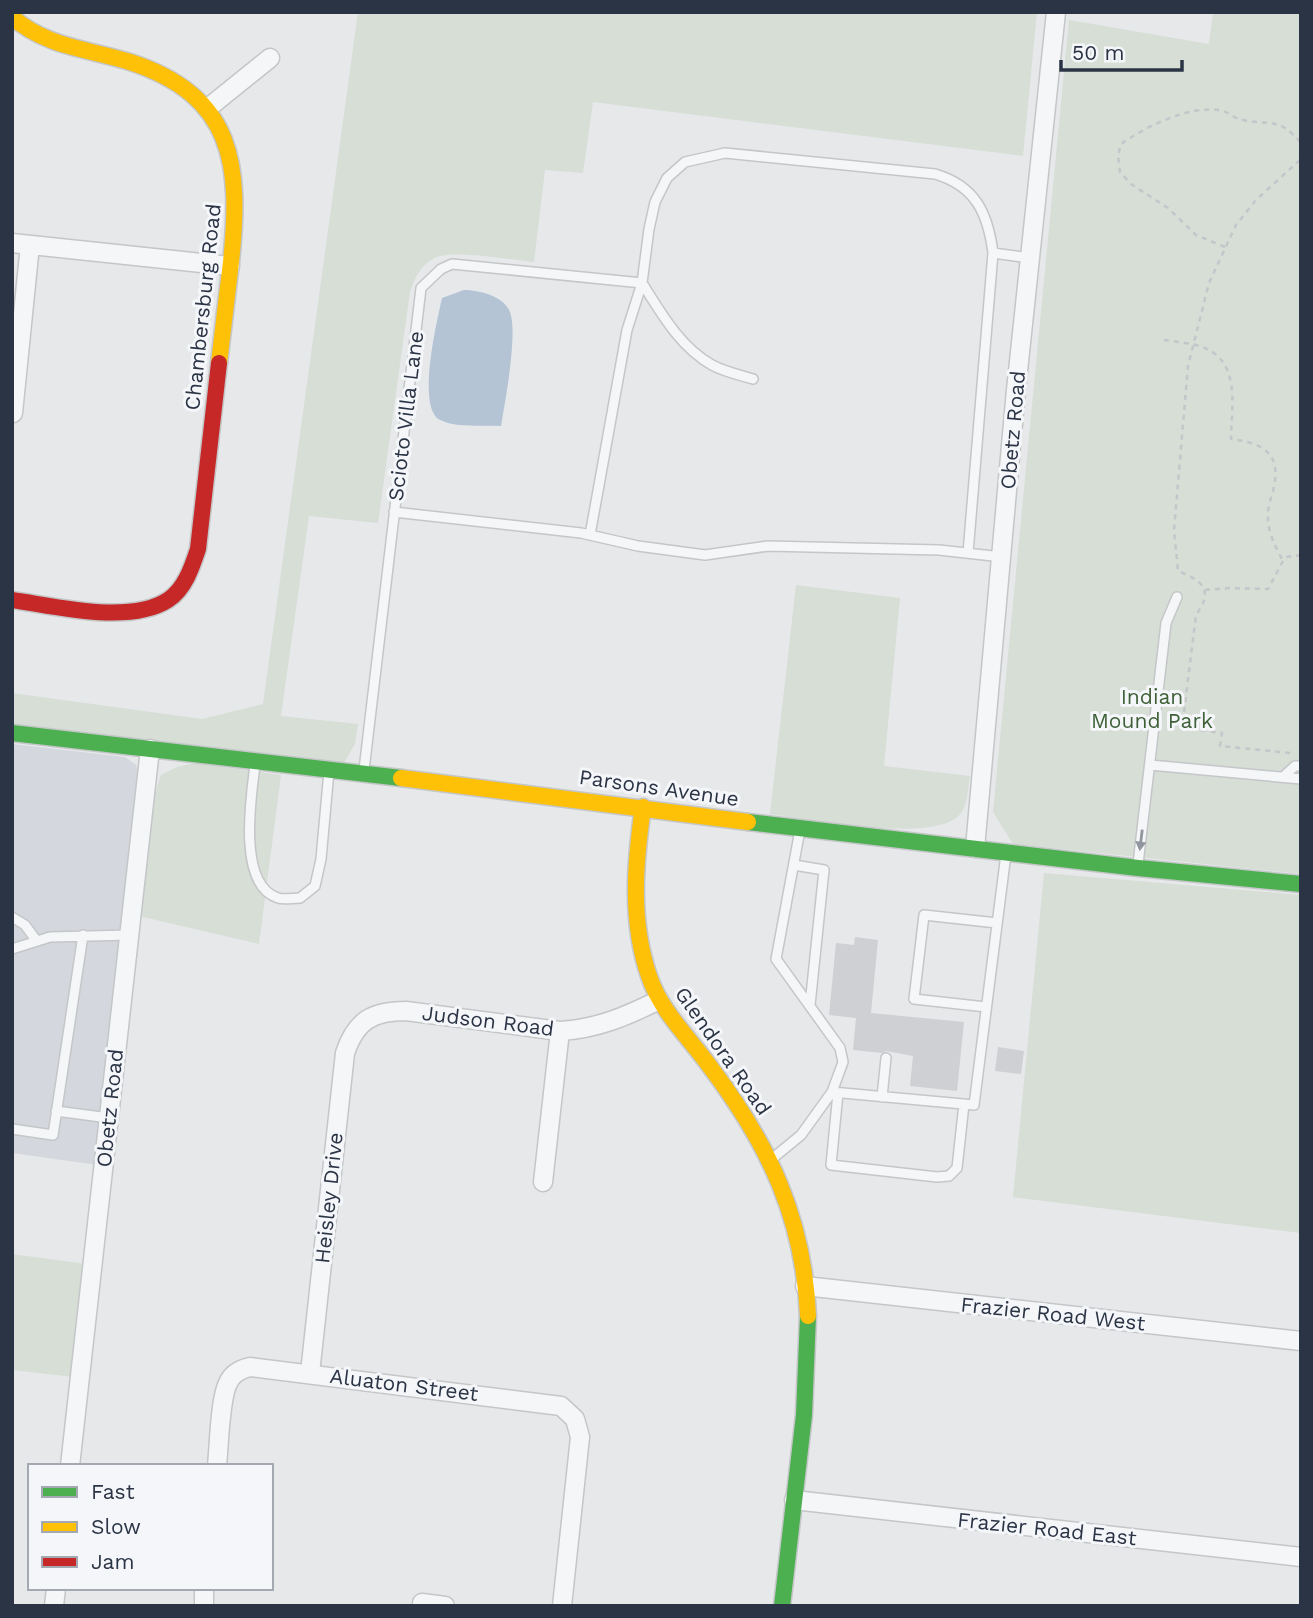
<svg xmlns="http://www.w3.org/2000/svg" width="1313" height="1618" font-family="'Work Sans',sans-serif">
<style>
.built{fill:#d4d7dd}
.green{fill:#d6ded6}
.water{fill:#b4c4d5}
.building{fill:#ced0d3}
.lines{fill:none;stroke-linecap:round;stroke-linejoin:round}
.lane-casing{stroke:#c4c6c8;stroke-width:12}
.street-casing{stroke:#c4c6c8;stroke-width:21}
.fast-casing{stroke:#c4c6c8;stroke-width:19}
.slow-casing{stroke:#c4c6c8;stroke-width:19}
.jam-casing{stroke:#c4c6c8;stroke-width:19}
.path{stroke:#c5c6ca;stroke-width:2.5;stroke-dasharray:5 5;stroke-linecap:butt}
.lane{stroke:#f5f6f7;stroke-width:9}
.street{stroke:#f5f6f7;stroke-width:18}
.fast{stroke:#4caf50;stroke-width:16}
.slow{stroke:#ffc107;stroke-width:16}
.jam{stroke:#c62828;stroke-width:16}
.oneway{fill:#90959e}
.labels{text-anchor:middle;stroke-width:6;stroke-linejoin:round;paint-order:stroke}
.street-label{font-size:21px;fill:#2b3445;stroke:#f4f6f9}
.park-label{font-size:21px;fill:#3f6138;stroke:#f4f6f9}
</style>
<rect width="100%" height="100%" fill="#e6e8ea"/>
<!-- built -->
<path class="built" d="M12,744L125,757L136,765L139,775L98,1165L12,1153Z"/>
<!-- green -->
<path class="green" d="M358,12H1037L1023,156L593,102L583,173L545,170L534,262C512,260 453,249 435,258C420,265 415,278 410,292L378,523L309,516L281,716L358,724L355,744L344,763L12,725V693L202,719L263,704Z
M1213,12H1301V874L1013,844L993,812L1069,20L1209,44Z
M796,585L900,598L884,766L970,776C968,787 968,803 961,813C939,845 806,819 770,814Z
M195,763L281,775L259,944L139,916L153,799L161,775L177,767Z
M1044,873L1301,895V1233L1013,1197Z
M12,1254L86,1264L74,1377L12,1370Z"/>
<!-- water -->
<path class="water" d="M464,290C479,290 504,296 510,312C518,333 505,403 501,426C482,425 457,428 440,420C416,408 437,321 442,298Z"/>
<!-- building -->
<path class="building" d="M855,937L878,940L871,1013L964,1022L957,1091L910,1086L913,1056L886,1051L882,1053L853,1050L856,1018L829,1015L836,943L854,945Z
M998,1047L1024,1051L1021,1074L995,1071Z"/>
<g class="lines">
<!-- lane casing -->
<g class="lane-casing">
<path id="lane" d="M993,253L1030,258
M642,283C661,313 680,347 712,365C725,372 740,375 753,379
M394,512L581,533L638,546L705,555L768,546L939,550L1002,557
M590,535L627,330L642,283L649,229L655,202L667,178L685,162L725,153L935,174C976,186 988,214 993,253L968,553
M255,765C251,797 237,885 278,898C284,900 293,898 300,898L315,886L321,859L329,771
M1150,765L1301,779
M364,770L421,288L441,269L452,264L642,283
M1283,777L1295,766H1301
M800,830L776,959L840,1048L843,1062L832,1092L974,1105L1006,854
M1138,864L1166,623L1177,597
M794,865L824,870L810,1005
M12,917L25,925L36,940
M12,949L50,937L129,935
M986,1007L914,999L924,915L997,923
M838,1093L831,1165L937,1177L949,1176L957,1168L964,1104
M882,1097L886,1058
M56,1111L109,1118
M12,1129L53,1135L83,935
M773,1158L801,1135L832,1092"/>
</g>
<!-- street casing -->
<g class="street-casing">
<path id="street" d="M208,108L270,58
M12,243L230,266
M13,413L30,245
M975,848L1016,390L1056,12
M543,1182L560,1031
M805,1286L1301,1341
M310,1373L345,1053C356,1020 373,1011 406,1011L560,1031C597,1029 627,1016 659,1000
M70,1466L150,749
M217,1466C219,1446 220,1398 228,1383C232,1374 241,1369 250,1367L561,1406L575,1419L580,1437L562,1606
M794,1500L1301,1557
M422,1603L445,1606
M54,1606L56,1588
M204,1606V1588"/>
</g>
<!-- fast casing -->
<g class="fast-casing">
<path id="fast" d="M12,733L401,778
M748,822L1138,868L1301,884
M782,1606L804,1415L808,1316"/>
</g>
<!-- slow casing -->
<g class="slow-casing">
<path id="slow" d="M12,17C46,47 89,49 130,62C235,96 241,166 231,262C227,296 223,330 219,363
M401,778L748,822
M643,807C635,863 630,921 649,976C661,1012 689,1037 711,1068C769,1145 804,1219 808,1316"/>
</g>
<!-- jam casing -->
<g class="jam-casing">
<path id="jam" d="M12,600C55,606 129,625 168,600C185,589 192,567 198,549L219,363"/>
</g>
<!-- path -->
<path class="path" d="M1225,247L1196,235L1168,208L1131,184L1120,172L1118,155L1121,144C1145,127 1193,103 1223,111C1230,113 1235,119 1243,120C1272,126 1278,116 1301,143
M1164,340C1177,342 1195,343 1207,349C1241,365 1231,409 1231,439C1262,443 1281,452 1274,487C1272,496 1268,505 1268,514C1267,531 1275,546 1283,561
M1205,590L1230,588L1268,589L1283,561L1286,557L1301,555
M1290,753L1220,746L1222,733L1182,728L1196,615C1214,590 1203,581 1178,571L1174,530L1188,366L1209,283L1236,225L1256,200L1301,159"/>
<!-- lane -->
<use href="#lane" class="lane"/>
<!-- street -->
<use href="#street" class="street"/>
<!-- fast -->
<use href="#fast" class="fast"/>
<!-- slow -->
<use href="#slow" class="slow"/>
<!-- jam -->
<use href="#jam" class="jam"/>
</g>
<!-- one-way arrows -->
<defs><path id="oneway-solid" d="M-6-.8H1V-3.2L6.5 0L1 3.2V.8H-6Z" transform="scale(1.75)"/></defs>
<use class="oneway" href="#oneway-solid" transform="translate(1141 840) rotate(97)"/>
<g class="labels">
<!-- street labels -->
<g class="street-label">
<text transform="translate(203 307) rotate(-84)" y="7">Chambersburg Road</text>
<text transform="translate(406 416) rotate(-83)" y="7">Scioto Villa Lane</text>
<text transform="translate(1013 430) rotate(-85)" y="7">Obetz Road</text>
<text transform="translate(659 788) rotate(8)" y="7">Parsons Avenue</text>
<text transform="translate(488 1021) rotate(7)" y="7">Judson Road</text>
<text transform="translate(723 1051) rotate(55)" y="7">Glendora Road</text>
<text transform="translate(110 1108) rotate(-84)" y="7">Obetz Road</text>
<text transform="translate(329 1198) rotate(-84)" y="7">Heisley Drive</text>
<text transform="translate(1053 1314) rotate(6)" y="7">Frazier Road West</text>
<text transform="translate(404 1385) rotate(7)" y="7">Aluaton Street</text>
<text transform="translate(1047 1529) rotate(6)" y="7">Frazier Road East</text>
</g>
<!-- park labels -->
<g class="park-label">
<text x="1152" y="704">Indian<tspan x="1152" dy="24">Mound Park</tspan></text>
</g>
</g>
<!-- border -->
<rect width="1313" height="1618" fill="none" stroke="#2b3445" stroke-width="28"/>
<!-- legend -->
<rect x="28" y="1464" width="245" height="126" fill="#f4f6f9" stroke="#a4a8b1" stroke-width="2"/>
<rect x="42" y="1487" width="35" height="10" fill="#4caf50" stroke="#a4a8b1" stroke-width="2"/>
<text x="91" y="1499" font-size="21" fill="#2b3445">Fast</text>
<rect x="42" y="1522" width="35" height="10" fill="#ffc107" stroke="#a4a8b1" stroke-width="2"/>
<text x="91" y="1534" font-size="21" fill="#2b3445">Slow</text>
<rect x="42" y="1557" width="35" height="10" fill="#c62828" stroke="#a4a8b1" stroke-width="2"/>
<text x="91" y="1569" font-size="21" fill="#2b3445">Jam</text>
<!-- scale -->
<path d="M1061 60v10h121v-10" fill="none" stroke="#2b3445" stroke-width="3.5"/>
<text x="1072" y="60" font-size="21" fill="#2b3445" stroke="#f4f6f9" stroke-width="5" paint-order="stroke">50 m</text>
</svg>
